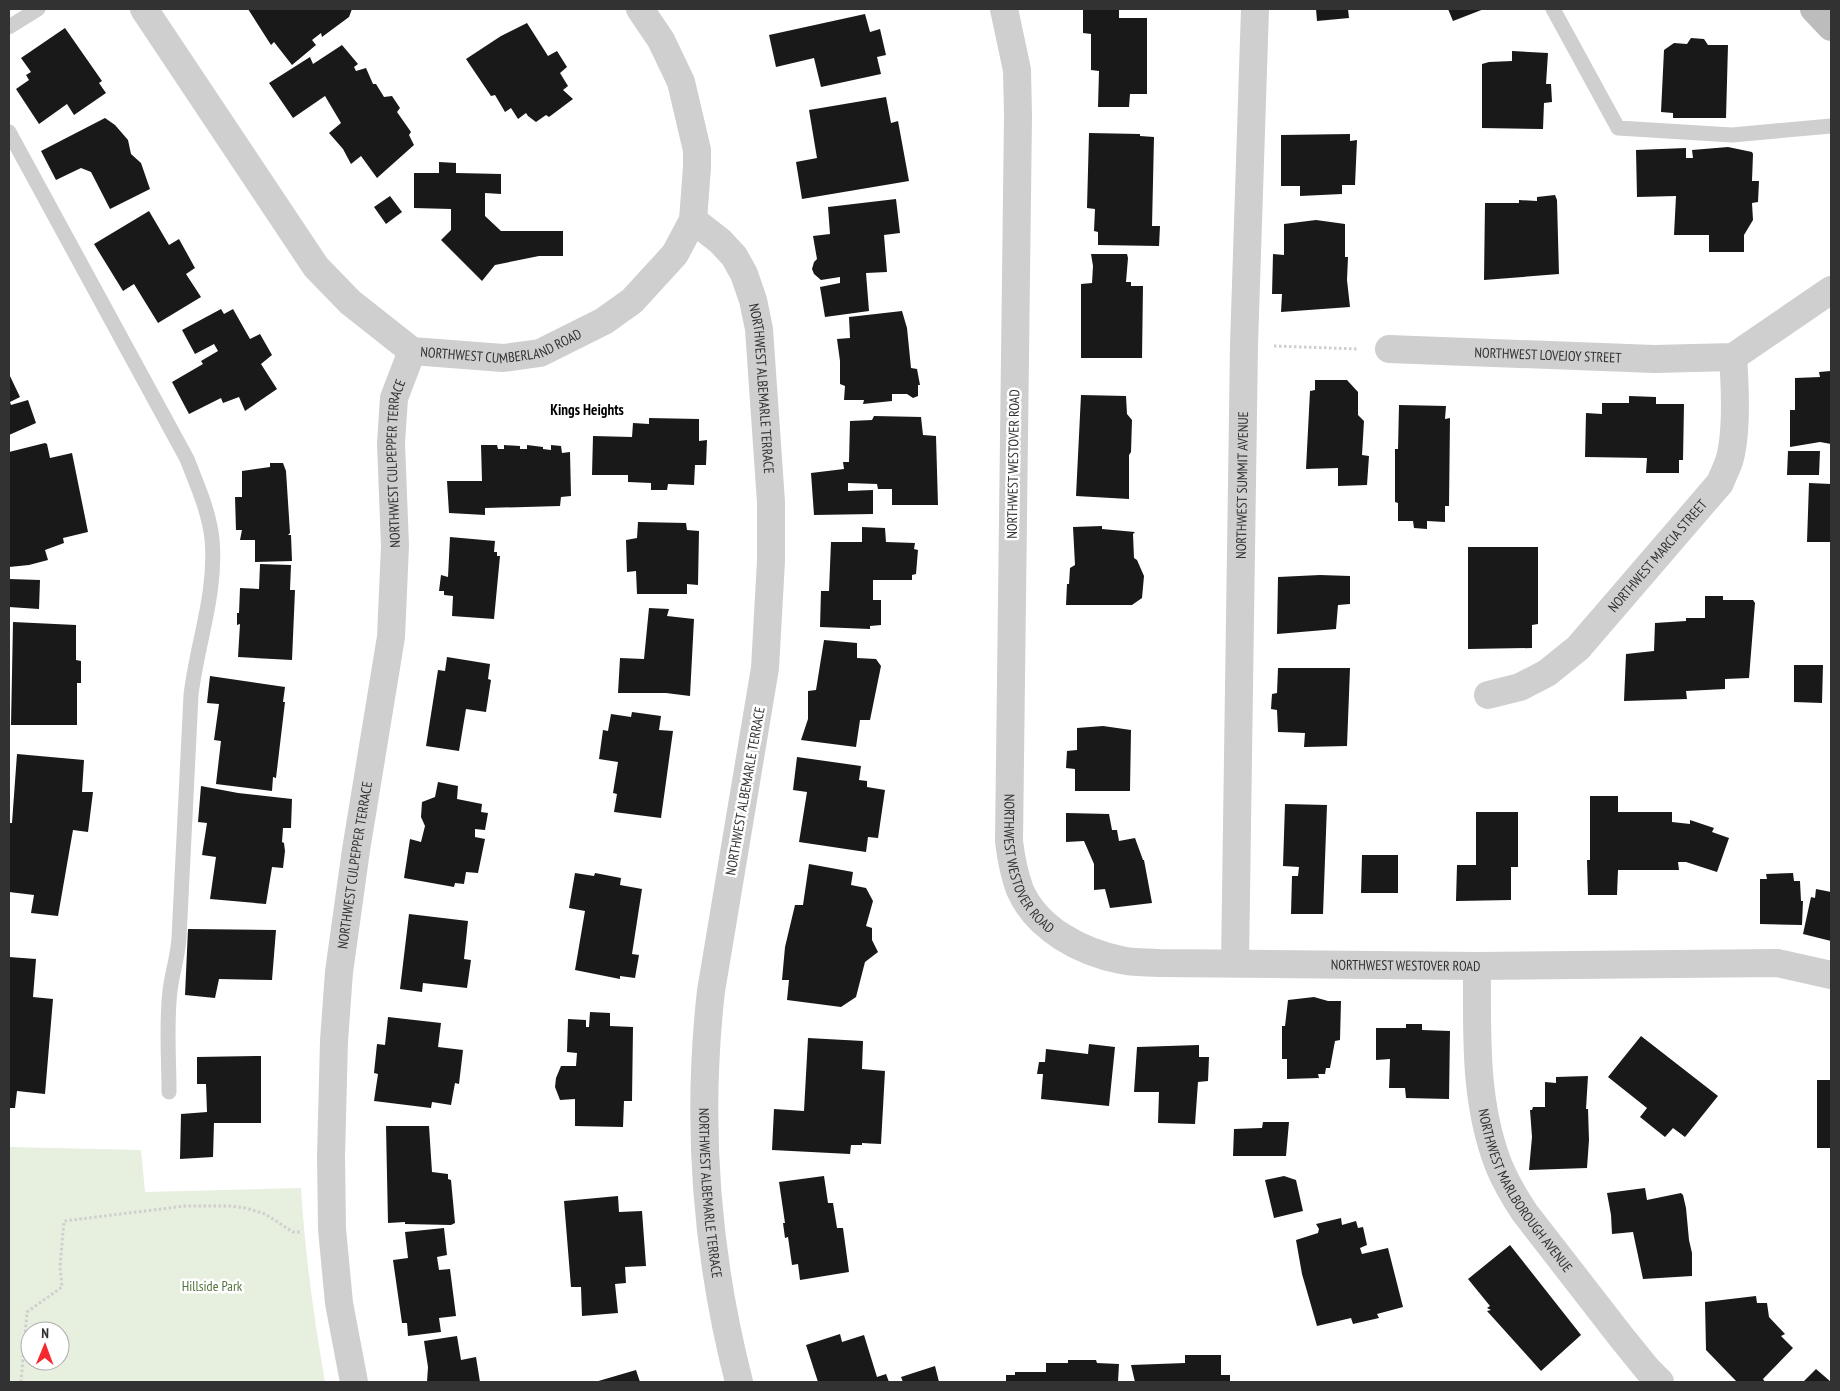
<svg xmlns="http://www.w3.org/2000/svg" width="1840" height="1391" font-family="'PT Sans Narrow',sans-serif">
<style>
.green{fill:#e7efdf;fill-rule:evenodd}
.building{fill:#191919}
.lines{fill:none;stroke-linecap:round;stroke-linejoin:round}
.path{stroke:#cfcfcf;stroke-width:3;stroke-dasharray:2.5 2.5;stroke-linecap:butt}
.lane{stroke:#cfcfcf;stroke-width:15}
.street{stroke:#cfcfcf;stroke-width:28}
.secondary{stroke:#bcbcbc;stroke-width:28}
.labels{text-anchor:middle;stroke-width:5;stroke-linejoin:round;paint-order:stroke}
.street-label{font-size:14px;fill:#323232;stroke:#fff}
.park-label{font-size:14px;fill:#52733a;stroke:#fff}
.neighbourhood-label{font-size:15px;font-weight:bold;fill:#000;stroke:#fff}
</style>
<rect width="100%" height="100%" fill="#fff"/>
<!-- green -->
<path class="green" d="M9,1147L141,1150L145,1192L301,1188C305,1254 314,1318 325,1382H9ZM30,1331H60V1361H30Z"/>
<!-- building -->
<path class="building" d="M248,9H352L349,17L322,37L321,33L312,40L316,45L292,65L274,42L271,45Z
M1083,9H1119V18H1147V94H1130L1129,107H1098L1099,71L1091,70V34L1083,33Z
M1316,9H1348L1349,18L1317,21Z
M1448,9H1484L1453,21Z
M865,14L870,32L880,29L886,55L877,57L881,74L821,87L814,58L776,67L769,35Z
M527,23L548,56L557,51L567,67L560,73L568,86L563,90L573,99L549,117L546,115L536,122L528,116L526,113L518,119L511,108L505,112L495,95L491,96L466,59L501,36Z
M65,28L102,81L99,83L106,93L74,115L67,104L39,124L16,89L29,80L26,75L31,72L21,58Z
M1691,38L1704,39L1708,45H1728L1726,118H1673V113L1661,112L1664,50L1674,43L1687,44Z
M342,45L358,64L354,67L356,71L366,68L373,84H376L384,97L392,96L400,108L397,112L411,132L409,135L414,145L377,178L361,156L351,164L343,149L329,133L341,123L325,96L293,118L269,83L310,57L313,64Z
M1512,51L1548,53L1546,84H1551L1552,102L1544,103L1543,129L1482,128V64L1489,62L1512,61Z
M886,97L891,123L898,121L909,181L802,199L796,162L817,158L809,110Z
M105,118L115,125L128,140L131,154L141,163L150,189L110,209L91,172L81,168L56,180L41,151Z
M1089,133L1140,134V136L1154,137L1152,226H1160L1159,246L1098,245V232L1094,231L1095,209L1087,208Z
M1350,134V141L1357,140L1355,185H1342V194L1300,196V186H1281V135Z
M1728,147L1752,152L1753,154L1752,181H1759L1758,202L1752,203L1753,220L1744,235V252H1709V235H1674L1676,196L1637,197L1636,150L1686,148V158H1693L1692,150Z
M439,162L456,163V173L501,174V194L485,193V216L501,231H563V256H539L495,265L482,281L441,240L451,230V209L414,208V173H439Z
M1555,195L1557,200L1559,274L1484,280L1485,203H1519V200L1537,201V197Z
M390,196L402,212L386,224L374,207Z
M896,199L900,233L884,235L887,272L866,273L869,311L825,317L820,287L840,283V277L821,280L814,274L812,269L814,262L817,259L813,236L830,234L828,207Z
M149,211L169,245L179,239L195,268L186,274L201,297L158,323L134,284L123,291L94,244Z
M1316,220L1345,224V257H1348L1347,280L1350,307L1281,312L1282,294H1272L1273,254L1284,255V224Z
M1091,254H1127L1128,258L1126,282H1131V286H1143L1142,358H1081V284L1092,283L1093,266Z
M221,309L224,314L233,309L250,339L260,334L272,355L261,364L277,389L245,411L239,397L223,403L221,398L189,414L172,382L203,364L201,361L218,351L214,344L195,354L182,330Z
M902,311L907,328L911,368L917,369L920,385H918V396L913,398L907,394H892V401L863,404L864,400H844L845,386L840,384V361L837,339L850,338L849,317Z
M1831,371V444L1820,442L1790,447V410H1795V378L1820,377L1819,372Z
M9,374L20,397L10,402L11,405L28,400L36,423L9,435Z
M1315,380H1347L1358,392V415L1364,421L1362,455L1369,456L1367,485L1338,486V468L1306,469L1310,391L1315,390Z
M1081,395L1126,396L1127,414L1132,420L1131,452L1129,455V499L1076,496Z
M1629,396L1656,397V404H1684L1683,460H1679V473H1646L1647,458L1585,457L1586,413L1602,414V403H1629Z
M1399,405L1446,406L1445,419L1450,418L1449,506H1445V522L1427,521V529L1414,528L1413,521H1398V503L1395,502V449H1398Z
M874,416L921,417L923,435L936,436L938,505H892V489H878L877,484L848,483V491L873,490V514L814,515L811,473L844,469L843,462H849L850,421L872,420Z
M649,418L699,419V441L707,440L706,465H695L694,485L668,484L667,490H651V483L628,482V475H592L593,436L632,437L633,423L649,424Z
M45,443L47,444L50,458L72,453L88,532L63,538L64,543L45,550L48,560L29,565L9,567V452Z
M481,445H497L498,449H504V445L520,446V449H527V445L543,447V449L551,450V445L561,446L562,453L570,452L571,496L561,497L560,506L485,508V515L449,513L447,481H482Z
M1788,451H1820L1819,475H1787Z
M270,463H283L286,471L290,533L288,535H291L292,561L255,562V540H240L242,530H236L235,497H242V471L270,467Z
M1809,483L1831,484V542H1807Z
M638,522L686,523L687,530L699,531L698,585L687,584V594H637L636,571L627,572L626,540L637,538Z
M1102,526V529L1135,532L1133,534L1134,558L1137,560L1144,576L1142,598L1132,605H1066L1067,584H1069L1070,568L1075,565L1073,527Z
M862,527L885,528L886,542L915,543L914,549L918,550L916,574L912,575V580H873V600H881V625L870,626V629L820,627L821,591H829L831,542H862Z
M450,537L495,541L494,552H497V556H500L494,619L452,616L453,596L444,595V591H439L441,575L448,577Z
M1468,547H1538V624L1532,625V648L1468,649Z
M260,564L291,565L290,590H295L292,660L238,657L240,624L237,625V613H239L240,588L259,589Z
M1320,575L1350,576V604L1338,605L1336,629L1277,634L1278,577Z
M9,579L40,580L39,609L9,607Z
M1705,596H1723V600H1753L1755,603L1749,678L1725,679V689L1686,691L1687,699L1624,701L1626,654L1654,651L1655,623L1686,621V618H1705Z
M649,608L669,609L667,616L694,619L690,696L666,693H618L620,658L644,659Z
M13,622L76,625V660L81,661V683H77V725H11Z
M824,640L857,643V658L876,659L881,666L870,720H860L856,747L801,740L808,719V691L816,690Z
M447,657L490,664L488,679L491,680L486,712L466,709L459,751L426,746L438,670L445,671Z
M1794,665H1823L1822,703L1794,702Z
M1278,668H1350L1347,746L1304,747L1305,733L1278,732L1277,710L1271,709L1272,694L1277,693Z
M210,676L285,687L283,702H285L276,778L273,777L272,791L216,784L221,741L214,740L219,704L207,703Z
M632,712L661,716L659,730L673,731L661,818L614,812L617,794L613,793L618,762L599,759L603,730L608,731L611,714L631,717Z
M1103,726L1131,730L1130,791H1075V769L1066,768L1067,751L1077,750V728Z
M17,754L84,760L82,792H93L88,832L73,830L58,916L31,913L34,895L9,892V823H12Z
M797,757L861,766L859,780L867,781V787L885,790L878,838L868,837L866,852L799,842L807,792L793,790Z
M438,782L458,786L457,799L482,804L481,812L488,813L485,830L475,829V837L485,839L478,873L466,872L464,884L455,883L454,887L404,878L410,839L421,842L425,826L421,817L422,802L435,797Z
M201,786L238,793L292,799L291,828H283L282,842L284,843L285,851L283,868L272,867L266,904L210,899L216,857L202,855L207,823L198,822Z
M1590,796H1618V812H1672V822L1690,824V820L1714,828L1712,832L1729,838L1717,872L1686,862H1678L1679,870H1618L1617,895H1588L1587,860H1590Z
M1285,804L1327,805L1323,914H1291L1292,876H1298L1299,867L1283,866Z
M1476,812H1518V867H1511V900L1456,901L1457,865H1476Z
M1066,813L1109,814L1112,830H1117L1119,841L1135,838L1143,860H1144L1152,903L1110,908L1105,889L1094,890V864L1084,841L1066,842Z
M1362,855H1398V893H1361Z
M809,864L853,872L851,885L866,888L873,901L866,926L872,928V940L878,952L865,962L856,997L841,1007L787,1000L789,980H782L785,947L795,905H803Z
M575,873L594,876L595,873L621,878L620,885L642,889L632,954L639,955L635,978L620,976V979L575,970L585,911L569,908Z
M1793,873L1794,881H1800L1801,901H1803L1802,925L1760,924V879H1767L1766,874Z
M1816,889L1831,892V941L1803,934L1811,897L1815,898Z
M409,914L468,921L464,959L471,960L467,988L423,983L422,992L400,989Z
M188,929L276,930L272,980L219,979L215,998L185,995Z
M9,957L36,959L33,997L53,999L45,1094L17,1091L15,1108H9Z
M1314,997L1328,1001H1341L1340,1040L1335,1041L1330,1068H1326L1325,1074H1318L1319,1078L1287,1079V1059H1282V1026H1285L1288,1000Z
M590,1012L610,1013V1026L633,1027L632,1101H624L623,1127L575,1126V1099L560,1100L555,1087L556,1078L561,1066H576L577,1053L567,1052L568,1019L586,1020V1027H589Z
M388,1017L441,1023L438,1047L463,1050L459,1084L455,1083L451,1105L432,1102L431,1108L374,1101L378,1074L374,1073L377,1044L385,1045Z
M1406,1024H1422V1030L1450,1031L1449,1099L1406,1098L1405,1088H1389L1390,1059L1376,1060V1028H1406Z
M1641,1036L1718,1096L1685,1137L1673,1128L1665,1137L1640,1117L1647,1108L1608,1077Z
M808,1038L863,1041L862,1069L885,1071L881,1144L862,1143V1145H851L850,1154L772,1150L774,1109L804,1111Z
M1089,1044L1115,1047L1109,1106L1041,1099L1043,1074H1037L1039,1062H1045L1046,1049L1088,1054Z
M1199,1045V1057H1209L1208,1081L1198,1082L1195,1124L1158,1123L1159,1092H1134L1137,1047Z
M261,1056V1123H214L213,1157L180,1159L181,1114L207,1112L206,1084H197V1057Z
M1588,1076L1586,1109H1588L1589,1140L1587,1168L1529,1170L1532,1137L1530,1110H1532L1533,1107H1545V1082L1556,1083V1077Z
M1817,1080H1831V1148H1817Z
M1263,1122H1289L1286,1156H1233L1234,1129L1262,1128Z
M386,1126H429L432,1172L448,1174V1179L451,1180L455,1223L451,1225L405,1224V1222L388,1223Z
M824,1176L828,1203H833L837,1228H843L849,1272L800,1280L798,1264L792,1265L788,1237L785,1238L783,1223H785L779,1182Z
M1284,1176L1296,1180L1303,1211L1274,1218L1265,1180Z
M1645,1188L1647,1200L1681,1193L1683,1195L1686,1208L1689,1240L1692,1253V1276L1643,1279L1633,1232L1612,1234L1611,1215L1607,1193Z
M618,1196L619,1212L642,1211L646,1266L625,1267L626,1283L615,1284L618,1313L582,1316L581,1287H571L564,1201Z
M1341,1218L1342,1225L1356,1221L1358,1228L1363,1227L1367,1245L1360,1248L1362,1254L1388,1248L1403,1307L1377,1314L1379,1318L1353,1324L1351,1318L1317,1326L1302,1274L1296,1240L1318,1233L1319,1229L1316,1224Z
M444,1228L447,1255L437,1257L439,1270L450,1269L456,1316L439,1318L441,1332L408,1336L407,1323H402L393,1260L408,1258L405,1232Z
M1510,1245L1581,1335L1541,1371L1487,1311L1491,1310L1487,1308L1490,1306L1468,1279Z
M1756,1296L1757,1303H1767L1769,1317L1785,1334L1781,1336L1793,1348L1763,1379L1765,1382H1737L1706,1350L1705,1302Z
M840,1334L842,1342L864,1335L877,1377L886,1374L889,1382H818L806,1345Z
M457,1336L461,1360L476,1357L480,1382H427L428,1367L424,1341Z
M1185,1355H1221V1375H1230V1382H1135L1131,1365L1185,1363Z
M1068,1360H1096L1097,1363L1119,1364L1118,1382H1006V1375H1015V1372H1046V1363H1068Z
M935,1366L939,1382H903L901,1377Z
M1816,1369L1831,1382H1803Z
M636,1370L640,1382H595Z"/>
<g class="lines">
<!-- path -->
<path class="path" d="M1274,346L1358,349
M21,1382L27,1312L62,1287L60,1266L64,1221L185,1206H229L246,1208L265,1214L293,1232H301"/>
<!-- lane -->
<path class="lane" d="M1553,9L1618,128L1732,135L1831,126
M9,27L38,9
M9,132L187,459C197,485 209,511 212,539C217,593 197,643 191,695L179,938C178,956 172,973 170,991C166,1024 169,1059 169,1092"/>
<!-- street -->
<g class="street">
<path id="s1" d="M144,9L316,267L350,302L412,351L503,358L540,353L604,321L632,301L675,254L693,220L697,167V150L681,82L661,40L640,9"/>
<path id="s2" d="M1004,9L1017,70L1018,115L1009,841C1011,858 1014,874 1020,890C1037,929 1081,952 1121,960C1133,963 1147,962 1159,963L1477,966L1777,963L1831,975"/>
<path id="s3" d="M693,220L720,241L734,256L744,274L753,300L759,329L771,502V561L765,668L711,991C696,1124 706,1253 739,1382"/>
<path id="s4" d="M1389,349L1654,359L1733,357L1831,290"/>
<path id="s5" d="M1488,695L1520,687L1547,673L1578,648L1720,483C1723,475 1728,466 1730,458C1737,431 1735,385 1733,357"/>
<path id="s6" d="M1235,963L1244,345L1255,9"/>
<path id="s7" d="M1477,966C1477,1033 1474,1103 1499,1166C1506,1183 1515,1198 1525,1213L1622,1338L1648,1370L1660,1382"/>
<path id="s8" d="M354,1382L339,1303L332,1229L331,1156L334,1041L339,972L356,850L391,637L395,546L391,443L394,398L412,351"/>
</g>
<!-- secondary -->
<path class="secondary" d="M1814,9L1831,27"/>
</g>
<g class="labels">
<!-- street labels -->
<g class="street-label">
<text dy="5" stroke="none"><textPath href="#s1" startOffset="529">NORTHWEST CUMBERLAND ROAD</textPath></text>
<text dy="5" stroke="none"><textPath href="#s4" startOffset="159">NORTHWEST LOVEJOY STREET</textPath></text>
<text dy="5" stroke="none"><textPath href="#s3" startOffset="192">NORTHWEST ALBEMARLE TERRACE</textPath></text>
<text dy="5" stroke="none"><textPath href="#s8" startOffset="925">NORTHWEST CULPEPPER TERRACE</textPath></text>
<text transform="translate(1013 464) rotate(-89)" y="5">NORTHWEST WESTOVER ROAD</text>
<text dy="5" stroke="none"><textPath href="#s6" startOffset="478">NORTHWEST SUMMIT AVENUE</textPath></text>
<text dy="5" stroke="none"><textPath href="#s5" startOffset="225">NORTHWEST MARCIA STREET</textPath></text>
<text transform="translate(745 791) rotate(-80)" y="5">NORTHWEST ALBEMARLE TERRACE</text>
<text dy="5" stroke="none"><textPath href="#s2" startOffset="861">NORTHWEST WESTOVER ROAD</textPath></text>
<text dy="5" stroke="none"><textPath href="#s8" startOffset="520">NORTHWEST CULPEPPER TERRACE</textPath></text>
<text dy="5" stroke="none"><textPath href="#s2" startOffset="1296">NORTHWEST WESTOVER ROAD</textPath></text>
<text dy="5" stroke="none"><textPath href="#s7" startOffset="236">NORTHWEST MARLBOROUGH AVENUE</textPath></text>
<text dy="5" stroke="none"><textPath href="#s3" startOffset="1002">NORTHWEST ALBEMARLE TERRACE</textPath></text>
</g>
<!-- park labels -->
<g class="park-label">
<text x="212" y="1291">Hillside Park</text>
</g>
<!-- neighbourhood labels -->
<g class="neighbourhood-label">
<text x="587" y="415">Kings Heights</text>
</g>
</g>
<!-- border -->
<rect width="1840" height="1391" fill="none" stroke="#323232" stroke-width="20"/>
<!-- north arrow -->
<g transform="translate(45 1346) rotate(1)"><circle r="24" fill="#ffffff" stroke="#adadad"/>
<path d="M0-4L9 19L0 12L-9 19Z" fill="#f5282e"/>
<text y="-8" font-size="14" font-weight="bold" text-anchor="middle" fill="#323232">N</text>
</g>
</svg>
